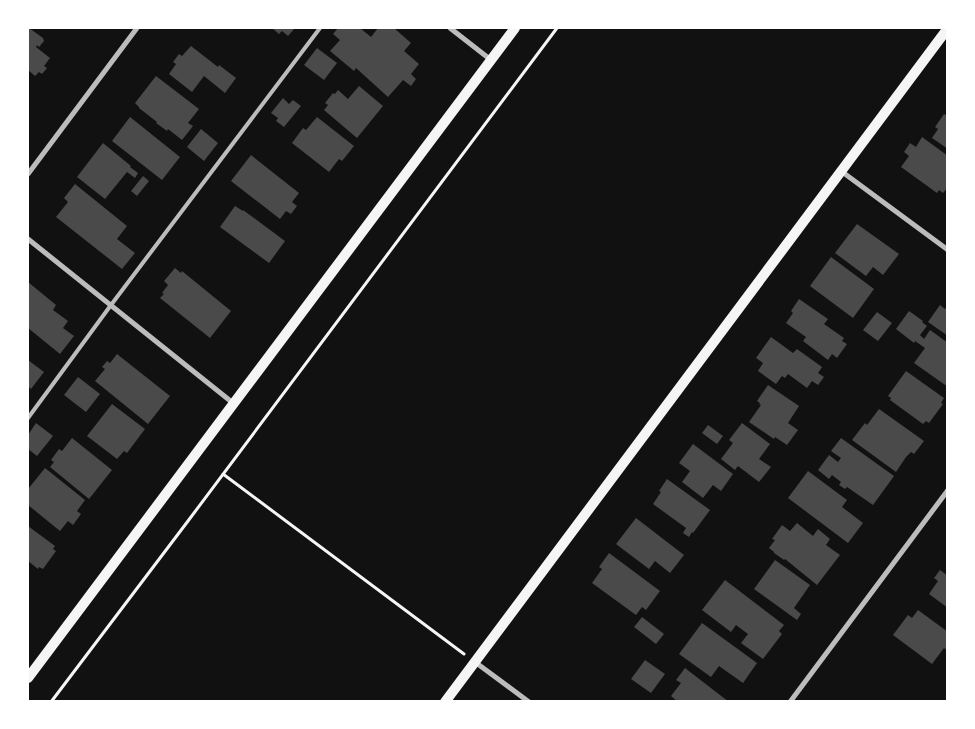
<svg xmlns="http://www.w3.org/2000/svg" width="975" height="729" font-family="'Libre Baskerville',serif">
<style>
.building{fill:#4a4a4a}
.lines{fill:none;stroke-linecap:round;stroke-linejoin:round}
.path{stroke:#f5f5f5;stroke-width:3}
.service{stroke:#bcbcbc;stroke-width:4}
.minor{stroke:#bcbcbc;stroke-width:5}
.secondary{stroke:#f5f5f5;stroke-width:10}
</style>
<rect width="100%" height="100%" fill="#111"/>
<!-- building -->
<path class="building" d="M28,28H29L43,38L44,41L39,47L37,45L36,47L50,58L44,66L47,68L42,74L39,72L35,76L28,70Z
M272,28H295L288,36L282,31L279,34Z
M338,28H360L371,37L378,28H394L411,43L404,51L419,64L411,74L416,79L411,86L403,80L388,97L356,68L354,71L330,51L340,40L333,34Z
M191,46L218,67L219,65L236,78L225,93L204,76L192,92L169,74L176,64L173,62L179,54L182,56Z
M317,48L337,63L324,80L304,65Z
M156,76L199,109L188,123L193,126L182,140L168,129L167,131L156,123L157,122L139,108V107L135,103Z
M359,86L383,106L357,138L324,110L328,105L325,103L333,93L335,94L338,90L348,99Z
M283,98L289,104L293,100L301,106L284,127L276,121L278,118L271,113Z
M948,112V149L932,138L938,129L935,127L944,114L946,115Z
M130,117L180,157L162,180L112,141Z
M317,117L354,146L342,161L339,159L329,172L292,143L303,128L306,130Z
M201,129L218,143L204,161L187,147Z
M922,137L948,156V187L943,193L939,190L937,193L901,167L909,156L904,152L910,143L916,147Z
M103,143L131,166L130,167L138,173L135,178L127,172L105,199L77,177Z
M251,155L299,193L292,202L297,206L291,214L286,211L280,219L231,181Z
M143,176L149,181L137,196L131,191Z
M75,184L127,226L117,239L135,253L122,269L56,217L68,202L64,198Z
M235,206L243,211V210L285,241L269,263L220,227Z
M857,224L899,254L883,275L873,267L866,276L835,253Z
M831,257L874,289L853,318L810,286Z
M175,268L181,273L182,271L231,311L210,338L160,298L164,294L162,293L168,285L164,281Z
M28,282L56,305L53,310L68,321L63,328L74,336L60,354L28,328Z
M799,299L828,319L824,324L844,338L842,341L847,344L837,358L832,354L828,360L803,341L806,337L786,323L793,313L791,311Z
M940,305L945,309L948,305V336L928,322Z
M909,311L923,321L922,322L927,326L920,335L924,339L930,330L948,343V387L914,363L925,348L915,341L914,343L896,329Z
M877,312L892,323L878,341L863,330Z
M771,337L793,353L797,349L822,367L818,373L824,377L818,385L812,381L807,388L788,374L785,378L782,376L776,384L758,371L763,363L756,358Z
M117,354L170,396L148,424L95,381L105,369L102,367L107,361L110,363Z
M28,360L44,372L31,389L28,386Z
M906,371L944,398L941,403L943,404L929,423L926,421L923,424L890,400L891,398L888,396Z
M78,377L100,394L86,412L64,395Z
M768,385L799,406L788,423L798,430L787,445L775,437L774,439L749,422L761,405L759,404L760,403L757,401Z
M112,404L145,429L127,453L124,451L117,459L87,436Z
M879,409L924,441L914,454L911,452L906,457L896,472L852,440L865,423L867,425Z
M36,423L53,436L37,456L28,449V435Z
M742,423L770,444L759,459L771,467L759,482L738,466L735,470L721,459L733,443L729,440Z
M708,425L723,436L717,444L702,433Z
M72,438L112,470L89,499L50,467L54,462L51,460L59,449L62,451Z
M841,438L894,476L873,505L847,487L845,489L839,485L841,482L832,475L829,479L818,470L829,455L838,462L841,458L831,451Z
M693,444L733,474L721,491L713,485L703,498L682,482L690,471L679,463Z
M45,468L85,500L77,511L81,514L73,525L68,521L60,531L28,505V489Z
M808,471L847,500L842,507L863,523L848,543L788,498Z
M667,479L710,510L693,533L692,532L689,537L683,533L686,528L653,504L661,492L659,491Z
M636,518L684,555L670,573L655,561L649,569L616,544Z
M797,523L813,536L818,529L830,539L826,545L840,555L817,585L785,559L784,560L774,553V552L769,548L775,540L772,539L782,525L790,531Z
M28,526L55,546L53,549L56,551L43,569L39,567L38,569L28,561Z
M609,553L660,591L646,610L642,607L636,615L592,583L602,569L599,567Z
M775,560L810,585L794,608L801,614L797,620L754,589Z
M940,570L948,576V608L929,594L938,581L934,578Z
M725,580L784,625L779,631L782,634L763,659L741,643L748,634L736,625L731,632L702,610Z
M918,610L948,632V651L944,648L932,664L893,635L908,615L912,618Z
M642,617L664,634L656,644L634,627Z
M702,623L757,663L743,683L719,666L711,677L679,654Z
M645,660L665,674L651,693L631,679Z
M685,668L729,702H678L671,696L681,683L676,680Z"/>
<g class="lines">
<!-- path -->
<path class="path" d="M223,474L464,654
M51,702L188,521L557,28"/>
<!-- service -->
<path class="service" d="M28,418L111,305L320,28"/>
<!-- minor -->
<path class="minor" d="M450,28L491,60
M841,171L948,250
M28,174L137,28
M28,239L233,403
M475,662L529,702
M790,702L948,490"/>
<!-- secondary -->
<path class="secondary" d="M28,678L515,28
M445,702L948,28"/>
</g>
<!-- border -->
<rect width="975" height="729" fill="none" stroke="#ffffff" stroke-width="58"/>
</svg>
